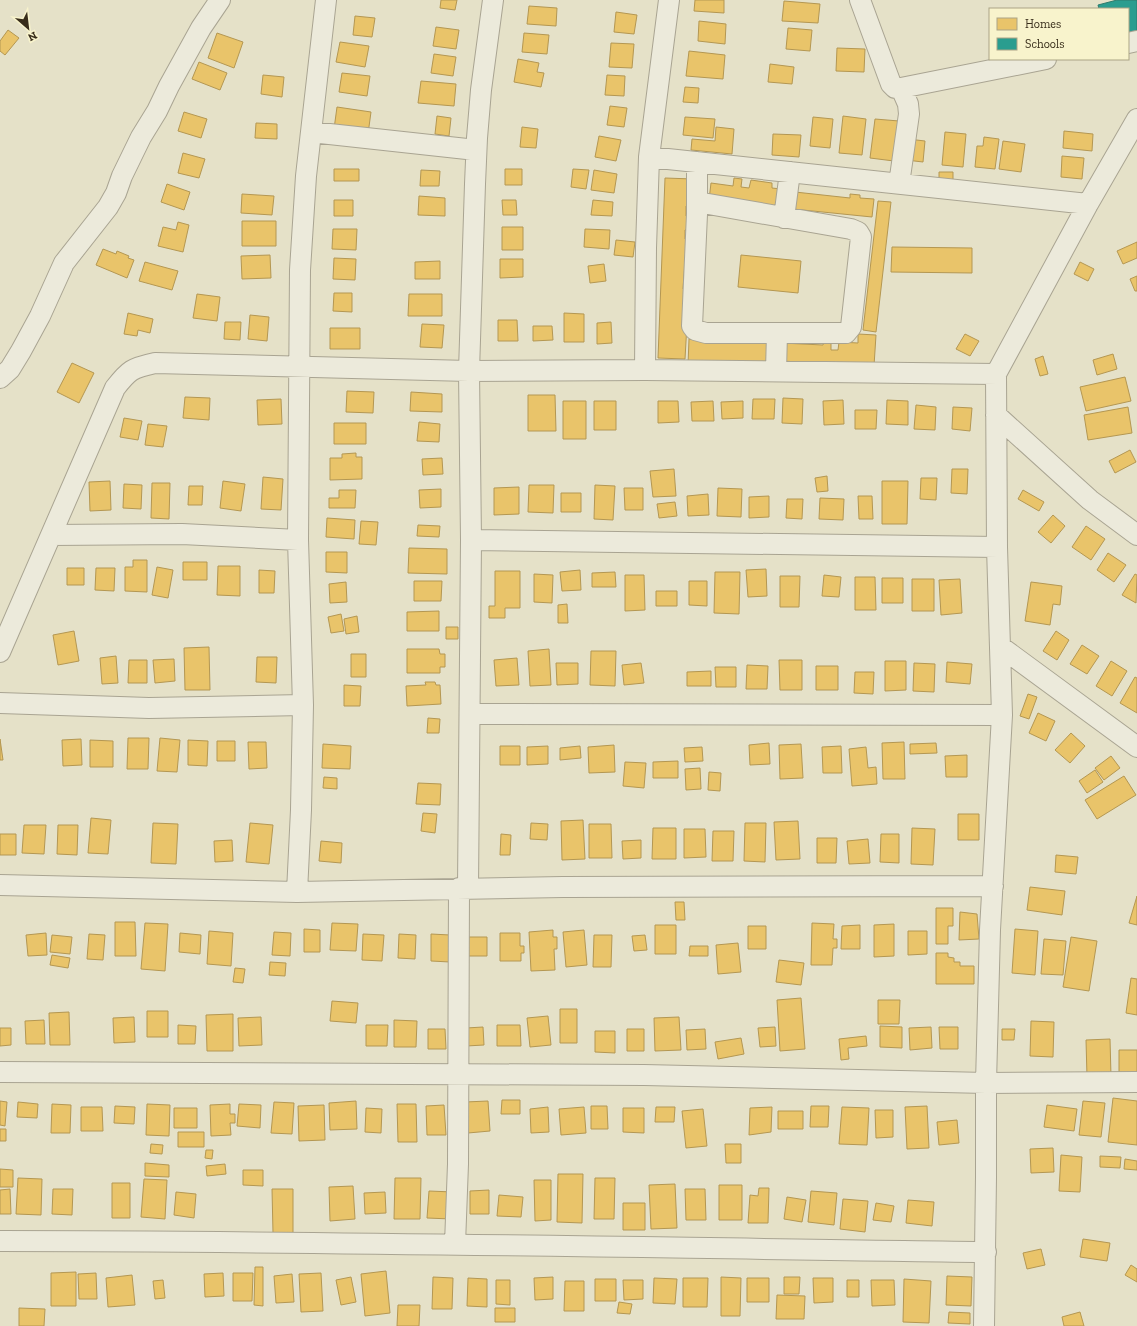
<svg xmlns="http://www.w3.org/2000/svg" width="1137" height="1326" font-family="'Zilla Slab',serif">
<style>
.homes{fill:#e9c46a;stroke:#b49752}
.schools{fill:#2a9d8f;stroke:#2e7b6c}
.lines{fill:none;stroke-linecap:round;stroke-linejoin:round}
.minor-casing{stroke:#a9a492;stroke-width:22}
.minor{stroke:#eceadb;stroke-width:20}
</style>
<rect width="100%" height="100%" fill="#e5e1c8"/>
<!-- homes -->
<path class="homes" d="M441,0H457L455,10L440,8Z
M695,0H724V13L694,11Z
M784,1L820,4L818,23L782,21Z
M529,6L557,8L556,26L527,24Z
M616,12L637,15L634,34L614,32Z
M355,16L375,18L372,37L353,35Z
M699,21L726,24L725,44L698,41Z
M436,27L459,30L456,49L433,46Z
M788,28L812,30L810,51L786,49Z
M8,30L19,38L5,55L0,51V41Z
M217,33L243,42L234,68L208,58Z
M524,33L549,35L547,54L522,52Z
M340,42L369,46L365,67L336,62Z
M611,43L634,44L632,68L609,67Z
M837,48L865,49L864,72L836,71Z
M689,51L725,55L723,79L686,76Z
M434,54L456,57L453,76L431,73Z
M518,59L539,63L537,72L544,73L541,87L514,82Z
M199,62L227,73L220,90L192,79Z
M770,64L794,67L792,84L768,82Z
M342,73L370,76L367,96L339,92Z
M263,75L284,77L282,97L261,94Z
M607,75L625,76L624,96L605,95Z
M421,81L456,84L454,106L418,103Z
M685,87L699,88L698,103L683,102Z
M610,106L627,108L624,127L607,125Z
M337,107L371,112L368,134L334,129Z
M184,112L207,119L201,138L178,131Z
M437,116L451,118L449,136L435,134Z
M843,116L866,119L862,155L839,153Z
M685,117L715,119L713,138L683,135Z
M813,117L833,119L830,148L810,146Z
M875,119L899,121L894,161L870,158Z
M256,123L277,124V139L255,138Z
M522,127L538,129L536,148L520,147Z
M716,127L734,129L732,154L691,150L692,139L715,141Z
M1064,131L1093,134L1092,151L1063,148Z
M945,132L966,134L963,167L942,165Z
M773,134L801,135L799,157L772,155Z
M599,136L621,140L616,161L595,157Z
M984,137L999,139L995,169L975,167L977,146H983Z
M908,139L925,141L923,162L906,160Z
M1003,141L1025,144L1021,172L999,169Z
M183,153L205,159L199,178L178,173Z
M1062,156L1084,158L1082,179L1061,177Z
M334,169H359V181H334Z
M505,169H522V185H505Z
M573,169L589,170L586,189L571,187Z
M421,170L440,171L439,186H420Z
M594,170L617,174L614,193L591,190Z
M939,172H953V181L939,180Z
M665,178L693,179L692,207L686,206V216H692L691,230H685V239H691L690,262H685L683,289H687L688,306L685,359L658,358Z
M734,178L742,179L741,187L749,188L751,180L772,183V188L781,189L778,208L709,200L711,183L733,186Z
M167,184L190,192L184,210L161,202Z
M795,192L850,198V194L860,195V198L874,199L872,217L793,209Z
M242,194L274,196L272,215L241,213Z
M419,196L445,198V216L418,215Z
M334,200H353V216H334Z
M502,200H516L517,215H503Z
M593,200L613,202L612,216L591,215Z
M878,201L891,202L876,332L863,330Z
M242,221H276V246H242Z
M178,222L189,225L183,252L158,246L163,227L176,230Z
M502,227H523V250H502Z
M333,229H357L356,250L332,249Z
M585,229L610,230L609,249L584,247Z
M616,240L635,242L633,257L614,255Z
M1137,242V258L1123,264L1117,251Z
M892,247L972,248V273L891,272Z
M103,249L116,254L117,251L129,256L128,258L134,260L127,278L96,265Z
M270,255L271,278L242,279L241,256Z
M741,255L801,261L798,293L738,287Z
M334,258L356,259L355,280L333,279Z
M500,259H523V277L500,278Z
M440,261V279H415V262Z
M145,262L178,271L172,290L139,281Z
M1080,262L1094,269L1088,281L1074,274Z
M604,264L606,281L590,283L588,266Z
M1137,276V291H1135L1130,279Z
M334,293H352V312L333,311Z
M197,294L220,297L217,321L193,318Z
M409,294H442V316H408Z
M128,313L153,319L150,333L138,330L137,336L124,334Z
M564,313L584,314V342H564Z
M250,315L269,317L267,341L248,339Z
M498,320H517L518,341H498Z
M225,322H241L240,340L224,339Z
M611,322L612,343L597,344V323Z
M422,324L444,325L442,348L420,347Z
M533,326H552L553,340L533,341Z
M330,328H360V349H330Z
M858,334L876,335L874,366L781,361L782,343L823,345L824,341H831V350H838L839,342L858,343Z
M965,334L979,341L970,356L956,349Z
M689,339L774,341L773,366L688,365Z
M1113,354L1117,369L1097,375L1093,360Z
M1043,356L1048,374L1040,376L1035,359Z
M72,363L94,373L79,403L57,392Z
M1125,377L1131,401L1086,411L1080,387Z
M347,391L374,392L373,413L346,412Z
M411,392L442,394V412L410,411Z
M528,395H555L556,431H528Z
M185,397L210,398L209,420L183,418Z
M783,398L803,399L802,424L782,423Z
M281,399L282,424L258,425L257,400Z
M753,399H775L774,419H752Z
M843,400L844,424L824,425L823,401Z
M887,400L908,401V425L886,424Z
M563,401H586V439H563Z
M594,401H616V430H594Z
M658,401H678L679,422L658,423Z
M713,401L714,421H692L691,402Z
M743,401V418L722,419L721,402Z
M916,405L936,407L935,430L914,429Z
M953,407L972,408L970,431L952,429Z
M1128,407L1132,433L1088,440L1084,415Z
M855,410H877L876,429H855Z
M124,418L142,421L138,440L120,437Z
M419,422L440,424L439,442L417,441Z
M334,423H366V444H334Z
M148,424L167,426L163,447L145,445Z
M1130,450L1136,462L1115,473L1109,461Z
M356,453V457H362V479L330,480V458H342V454Z
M442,458L443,474L423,475L422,459Z
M674,469L676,496L653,497L650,471Z
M952,469H968L967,494L951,493Z
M827,476L828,491L817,492L815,478Z
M263,477L283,479L281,510L261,509Z
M921,478H937L936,500L920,499Z
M110,481L111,510L90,511L89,482Z
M223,481L245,484L241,511L220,508Z
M882,481H908L907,524H882Z
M152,483H170L169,519L151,518Z
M124,484L142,485L141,509L123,508Z
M529,485H554L553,513L528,512Z
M595,485L615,486L613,520L594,519Z
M189,486H203L202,505H188Z
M519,487V514L494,515V488Z
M624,488H643V510H625Z
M718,488L742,489L741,517L717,516Z
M441,489V507L420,508L419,490Z
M339,490H356L355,508H329V498H339Z
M1023,490L1044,502L1039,511L1018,499Z
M561,493H581V512H561Z
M708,494L709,515L688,516L687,496Z
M769,496V517L749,518V497Z
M858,496H872L873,519H859Z
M820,498L844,499L843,520L819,519Z
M787,499H803L802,519L786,518Z
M675,502L677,516L659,518L657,504Z
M1053,515L1065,526L1051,543L1038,532Z
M327,518L355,520L354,539L326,537Z
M361,521L378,522L376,545L359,544Z
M418,525L440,526L439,537L417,536Z
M1086,526L1105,539L1091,560L1072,547Z
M409,548L447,549V574L408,573Z
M326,552H347V573L326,572Z
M1108,553L1126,565L1114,582L1097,570Z
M133,560H147V592L125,591V567H133Z
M183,562H207V580H183Z
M218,566H240V596L217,595Z
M157,567L173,570L168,598L152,595Z
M67,568H84V585H67Z
M96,568H115L114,591L95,590Z
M766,569L767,596L748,597L746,570Z
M259,570L275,571L274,593H259Z
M580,570L581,590L562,591L560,572Z
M495,571H520V608H505V618H489V606H495Z
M615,572L616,587H592V573Z
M715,572H740L739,614L714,613Z
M534,574L553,575L552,603L534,602Z
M1135,574L1137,575L1136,603L1122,595Z
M625,575H644L645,610L625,611Z
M824,575L841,577L839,597L822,596Z
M780,576H800L799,607H780Z
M855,577H875L876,610H855Z
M882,578H903V603H882Z
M912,579H934V611H912Z
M960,579L962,613L941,615L939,580Z
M414,581H442L441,601H414Z
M689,581H707V606L689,605Z
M346,582L347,602L330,603L329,584Z
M1031,582L1062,586L1060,605L1053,604L1050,625L1025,621Z
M656,591H677V606H656Z
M567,604L568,623H558V605Z
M439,611V631H407V612Z
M341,614L344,631L331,633L328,617Z
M357,616L359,632L346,634L344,619Z
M446,627H458V639H446Z
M74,631L79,661L58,665L53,635Z
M1056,631L1069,640L1057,660L1043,651Z
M1082,645L1099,656L1087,674L1070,664Z
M209,647L210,690H185L184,648Z
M407,649H439L440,654H445V667H440V673H407Z
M549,649L551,685L530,686L528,651Z
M591,651H616L615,686L590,685Z
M351,654H366V677H351Z
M116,656L118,683L102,684L100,658Z
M257,657H277L276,683L256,682Z
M517,658L519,685L496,686L494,660Z
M174,659L175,681L155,683L153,660Z
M129,660H147V683H128Z
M779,660H802V690H780Z
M885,661H906V690L885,691Z
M1111,661L1127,671L1112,696L1096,686Z
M947,662L972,664L970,684L946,682Z
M556,663H578V684L557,685Z
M641,663L644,683L624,685L622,665Z
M914,663L935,664L934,692L913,691Z
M747,665L768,666L767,689H746Z
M816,666H838V690H816Z
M715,667H736V687H716Z
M711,671V686H687V672Z
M855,672H874L873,694L854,693Z
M1135,677L1137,678V713L1120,703Z
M425,682H435L436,685H440L441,704L407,706L406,686L426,685Z
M344,685L361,686L360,706H344Z
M1028,694L1037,697L1029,719L1020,716Z
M1038,713L1055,721L1046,741L1029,733Z
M428,718L440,719L439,733H427Z
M1071,733L1085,746L1070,763L1055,750Z
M128,738H149L148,769H127Z
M160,738L180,740L177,772L157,771Z
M0,739L3,760H0Z
M81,739L82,765L63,766L62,740Z
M90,740L113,741V767H90Z
M188,740L208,741L207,766L188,765Z
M217,741H235V761H217Z
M248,742H266L267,768L249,769Z
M904,742L905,779H883L882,743Z
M769,743L770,764L750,765L749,745Z
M936,743L937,753L910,754V744Z
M323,744L351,746L350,769L322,768Z
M801,744L803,778L780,779L779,745Z
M614,745L615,772L589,773L588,747Z
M500,746H520V765H500Z
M548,746V764L527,765V747Z
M580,746L581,758L560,760V748Z
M841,746L842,773H823L822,747Z
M702,747L703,761L685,762L684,748Z
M866,747L868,768L876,767L877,784L852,786L849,749Z
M967,755V777H946L945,756Z
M1111,756L1120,768L1104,780L1095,768Z
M678,761V778H653V762Z
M625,762L646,763L644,788L623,786Z
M700,768L701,789L686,790L685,769Z
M1095,770L1103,782L1087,793L1079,781Z
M709,772L721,773L720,791L708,790Z
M1124,776L1136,795L1097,819L1085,800Z
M324,777L337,778V789L323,788Z
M418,783L441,784L440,805L416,804Z
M423,813L437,814L435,833L421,831Z
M958,814H979V840H958Z
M91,818L111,820L108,854L88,853Z
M583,820L585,859L562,860L561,821Z
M798,821L800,859L776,860L774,822Z
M153,823L178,824L176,864L151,863Z
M250,823L273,825L269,864L246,862Z
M531,823L548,824L547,840L530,839Z
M745,823H766L765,862L744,861Z
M589,824H611L612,858H589Z
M24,825H46L44,854L22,853Z
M58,825H78L77,855L57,854Z
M653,828H676V859H652Z
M912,828L935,829L933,865L911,864Z
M684,829H705L706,857L684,858Z
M713,831H734L733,861H712Z
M0,834H16V855H0Z
M501,834L511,835L510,855H500Z
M881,834H899V863L880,862Z
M817,838H837L836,863H817Z
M868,839L870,863L849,864L847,841Z
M232,840L233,861L215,862L214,841Z
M641,840V858L623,859L622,841Z
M321,841L342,843L341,863L319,861Z
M1056,855L1078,857L1076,874L1055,872Z
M1030,887L1065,891L1062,915L1027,910Z
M1137,896V925L1129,923Z
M675,902H684L685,920H676Z
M936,908H953V926H948V944H936Z
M960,912L977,914L979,939L959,940Z
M115,922H135L136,956H115Z
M145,923L168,924L165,971L141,969Z
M332,923L358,924L356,951L330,950Z
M812,923L834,924L833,939H837V948H833L832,965H811Z
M894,924V956L874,957V925Z
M655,925H676V954H655Z
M860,925V949H841L842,926Z
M748,926H766V949H748Z
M304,929L320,930V952H304Z
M1015,929L1038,931L1035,975L1012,973Z
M553,930V937H557V949H554L555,970L531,971L529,932Z
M584,930L587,965L566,967L563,932Z
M209,931L233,933L231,966L207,964Z
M908,931H927V954L908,955Z
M274,932L291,933L290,956L272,955Z
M46,933L47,955L28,956L26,935Z
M180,933L201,935L200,954L179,952Z
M500,933H520V946H524V953H521V961H500Z
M89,934L105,935L103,960L87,959Z
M363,934L384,935L382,961L362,960Z
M399,934L416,935L415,959L398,958Z
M431,934L450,935V962L431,961Z
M52,935L72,937L70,954L50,952Z
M594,935H612L611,967H593Z
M645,935L647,950L634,951L632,936Z
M468,937H487V956H468Z
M1071,937L1097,941L1089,991L1063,987Z
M1044,939L1066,941L1063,975L1041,974Z
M738,943L741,972L718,974L716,945Z
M690,946H708V956H689Z
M936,953H948V957L954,958V962H960V966H974V984H936Z
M52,955L70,958L68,968L50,965Z
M779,960L804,963L801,985L776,982Z
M270,962L286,963L285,976L269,975Z
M235,968L245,969L243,983L233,982Z
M1131,978L1137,979V1015L1126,1013Z
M801,998L805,1049L780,1051L777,1000Z
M878,1000H900L899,1024H878Z
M332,1001L358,1003L356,1023L330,1021Z
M560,1009H577V1043H560Z
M147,1011H168V1037H147Z
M69,1012L70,1045H50L49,1013Z
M233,1014V1051H207L206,1015Z
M548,1016L551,1045L530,1047L527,1018Z
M134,1017L135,1042L114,1043L113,1018Z
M261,1017L262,1045L239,1046L238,1018Z
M679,1017L681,1050L655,1051L654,1018Z
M44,1020L45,1044H26L25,1021Z
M394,1020L417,1021L416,1047H394Z
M1031,1021L1054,1022L1053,1057L1030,1056Z
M178,1025L196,1026L195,1044H178Z
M366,1025H388L387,1046H366Z
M497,1025H520L521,1046H497Z
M880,1026L902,1027V1048L880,1047Z
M483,1027L484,1045L466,1046V1028Z
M775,1027L776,1046L760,1047L758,1028Z
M931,1027L932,1048L910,1050L909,1028Z
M939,1027H958V1049H940Z
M0,1028H11V1045L0,1046Z
M428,1029H445L446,1049H428Z
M627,1029H644V1051H627Z
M705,1029L706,1049L687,1050L686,1030Z
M1002,1029H1015L1014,1040H1002Z
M595,1031H615V1053L595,1052Z
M866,1036L867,1046L848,1048L849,1059L841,1060L839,1039Z
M741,1038L744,1054L718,1059L715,1042Z
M1110,1039L1111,1076L1087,1077L1086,1040Z
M1119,1050H1137V1074H1119Z
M1113,1098L1137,1101V1145L1108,1142Z
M502,1100H520V1114H501Z
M0,1101L7,1102L5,1126L0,1125Z
M356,1101L357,1129L330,1130L329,1103Z
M488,1101L490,1131L468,1133L465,1102Z
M1083,1101L1105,1103L1101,1137L1079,1135Z
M18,1102L38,1104L37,1118L17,1117Z
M274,1102L294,1103L292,1134L271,1133Z
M52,1104L71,1105L70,1133H51Z
M147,1104L170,1105L169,1136L146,1135Z
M230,1104V1114H235V1123H230L231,1135L211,1136L210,1105Z
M239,1104L261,1105L260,1128L237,1126Z
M397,1104H416L417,1142H398Z
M324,1105L325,1140L299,1141L298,1106Z
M444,1105L446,1135H427L426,1106Z
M1047,1105L1077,1109L1074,1131L1044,1127Z
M115,1106L135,1107L134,1124L114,1123Z
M591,1106H607L608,1129H591Z
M811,1106H829L828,1127H810Z
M927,1106L929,1148L907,1149L905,1107Z
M81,1107H102L103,1131H81Z
M548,1107L549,1132L531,1133L530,1109Z
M584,1107L586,1133L561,1135L559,1109Z
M656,1107H675L674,1122H655Z
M772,1107L771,1132L749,1135L750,1108Z
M842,1107L869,1108L867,1145L839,1144Z
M174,1108H197V1128H174Z
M366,1108L382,1109L381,1133L365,1132Z
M623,1108H644V1133L623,1132Z
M703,1109L707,1146L686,1148L682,1111Z
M875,1110H893V1137L876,1138Z
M778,1111H803V1129H778Z
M957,1120L959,1143L939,1145L937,1122Z
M0,1129H6V1141H0Z
M178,1132H204V1147H178Z
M151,1144L163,1145L162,1154L150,1153Z
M725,1144H741V1163H726Z
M1053,1148L1054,1172L1031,1173L1030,1149Z
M206,1150H213L212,1159L205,1158Z
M1061,1155L1082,1157L1080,1192L1059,1191Z
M1100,1156L1121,1157L1120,1168L1100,1167Z
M1125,1159L1137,1161V1170L1124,1169Z
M145,1163L169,1165V1177L145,1176Z
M225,1164L226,1174L207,1176L206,1166Z
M0,1169L13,1170V1187H0Z
M243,1170H263V1186L243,1185Z
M558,1174H583L582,1223L557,1222Z
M18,1178L42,1179L41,1215L16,1214Z
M395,1178H421L420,1219H394Z
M595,1178H615L614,1219H594Z
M144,1179L167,1180L165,1219L141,1217Z
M534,1180H551V1220L535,1221Z
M112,1183H130V1218H112Z
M675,1184L677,1228L651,1229L649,1185Z
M719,1185H742V1220H719Z
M353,1186L355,1219L330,1221L329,1187Z
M759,1188H769L768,1223H748L750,1195L758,1196Z
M10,1189L11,1214H0V1190Z
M53,1189H73L72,1215L52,1214Z
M272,1189H293V1233H273Z
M685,1189H705L706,1220H686Z
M489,1190V1214H470V1191Z
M429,1191L453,1192L451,1219L427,1218Z
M811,1191L837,1193L834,1225L808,1222Z
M176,1192L196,1194L194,1218L174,1215Z
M385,1192L386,1213L365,1214L364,1193Z
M499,1195L523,1197L521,1217L497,1216Z
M787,1197L806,1200L802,1222L784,1219Z
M843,1199L868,1201L865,1232L840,1229Z
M908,1200L934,1202L932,1226L906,1223Z
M623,1203H645V1230H623Z
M876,1203L894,1206L891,1222L873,1220Z
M1083,1239L1110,1243L1107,1261L1080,1257Z
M1041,1249L1045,1265L1027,1269L1023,1253Z
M1131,1265L1137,1269V1282L1125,1275Z
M255,1267H263V1306L254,1305Z
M386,1271L390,1313L365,1316L361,1274Z
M76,1272V1306H51V1273Z
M96,1273L97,1299H79L78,1274Z
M223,1273L224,1296L205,1297L204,1274Z
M233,1273H253L252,1301H233Z
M321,1273L323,1311L301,1312L299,1274Z
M292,1274L294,1302L276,1303L274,1276Z
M132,1275L135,1305L108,1307L106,1278Z
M947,1276L972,1277L971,1306L946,1305Z
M351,1277L356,1302L341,1305L336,1280Z
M433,1277L453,1278L452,1309H432Z
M553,1277V1299L535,1300L534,1278Z
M721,1277L741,1278L740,1316H721Z
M784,1277H800L799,1294H784Z
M468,1278L487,1279V1307L467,1306Z
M654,1278L677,1279L675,1304L653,1303Z
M683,1278H708L707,1307H683Z
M747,1278H769V1302H747Z
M813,1278H833V1302L814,1303Z
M595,1279H616V1301H595Z
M904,1279L931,1281L929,1323L903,1322Z
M163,1280L165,1298L155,1299L153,1281Z
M496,1280H510V1305L496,1304Z
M623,1280H643V1299L624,1300Z
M847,1280H859V1297H847Z
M871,1280H894L895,1305L872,1306Z
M565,1281H584V1311H564Z
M777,1295L805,1296L804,1319H776Z
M619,1302L632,1304L630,1314L617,1313Z
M398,1305H420L419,1326H397Z
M19,1308L45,1309L44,1326H19Z
M495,1308H515V1322H495Z
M949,1312L970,1313V1324L948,1323Z
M1080,1312L1084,1326H1064L1062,1317Z"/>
<!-- schools -->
<path class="schools" d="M1117,0H1137V32L1128,35V9H1099L1098,5Z"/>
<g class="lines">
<!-- minor casing -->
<g class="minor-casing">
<path id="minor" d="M860,0L891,84L895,88H901L1046,59
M1128,43L1137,41
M311,132L476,150
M649,157L1088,204
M697,162V214L692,326L695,330L706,333H846L851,327L861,237L858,232L851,229L697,202
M899,184L909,114L908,104L901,88
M784,218L790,172
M645,370L646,248L649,157L669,0
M776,371L777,333
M0,378L10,369L21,351L40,316L64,263L108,207L116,193L122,176L141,137L157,111L169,86L201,28L220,0
M996,415L1090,500L1137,535
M51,535L182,534L298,540
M471,540L997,547
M1001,647L1137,747
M0,652L115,388C129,370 132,368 155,363L469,371L645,370L996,374
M0,703L149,708L303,705
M470,714L1002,715
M0,885L297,892L563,887L993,886
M468,888L471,540L469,371L475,184L477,138L481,90L493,0
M297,892L301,810L303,705L298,540L300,270L306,176L326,0
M0,1072L644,1075L986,1083L1137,1082
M0,1241C329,1241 657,1248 986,1252
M455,1244L458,1164L459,888
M984,1326L986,1177V1083L990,930L1002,715L997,547L996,374L1088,204L1137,119"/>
</g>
<!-- minor -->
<use href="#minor" class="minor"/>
</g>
<!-- legend -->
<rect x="989" y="8" width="140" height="52" fill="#f8f3cc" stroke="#aba485"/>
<rect x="997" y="18" width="20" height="12" fill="#e9c46a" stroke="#aba485"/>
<text x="1025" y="28" font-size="12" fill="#382d1a">Homes</text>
<rect x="997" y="38" width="20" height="12" fill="#2a9d8f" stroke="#aba485"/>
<text x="1025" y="48" font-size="12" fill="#382d1a">Schools</text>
<!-- north arrow -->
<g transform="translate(28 28) rotate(152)" stroke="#f8f3cc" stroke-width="3" paint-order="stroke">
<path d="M0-3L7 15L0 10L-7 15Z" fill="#382d1a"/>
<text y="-6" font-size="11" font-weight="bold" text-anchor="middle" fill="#382d1a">N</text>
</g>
</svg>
